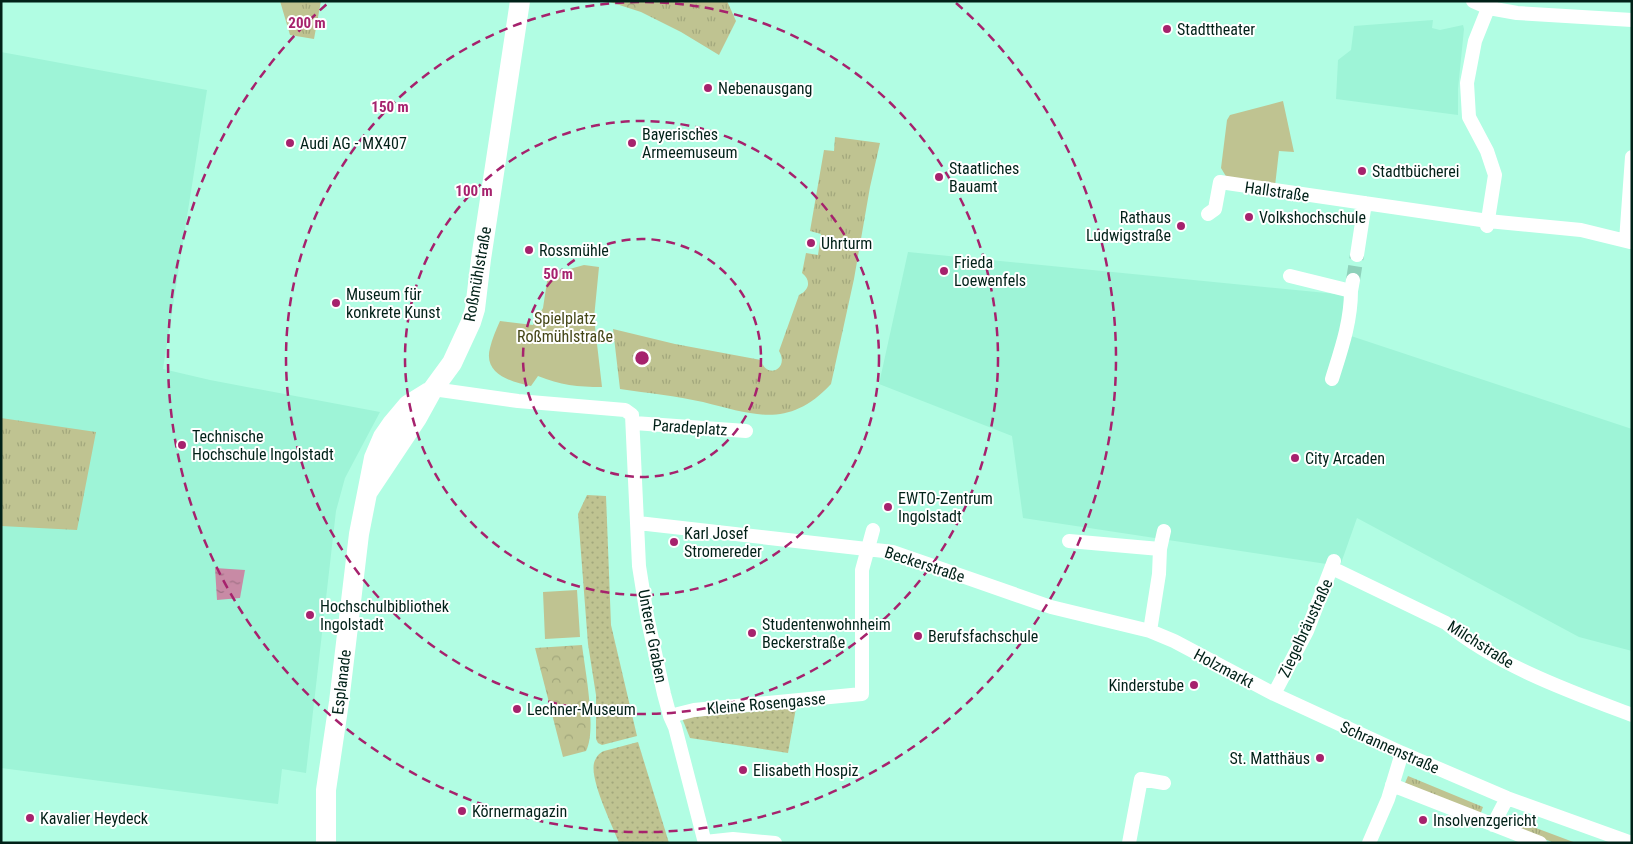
<svg xmlns="http://www.w3.org/2000/svg" width="1633" height="844" font-family="'Roboto Condensed',sans-serif">
<style>
.built{fill:#9ef4d7}
.grass{fill:url(#grass-tufts)}
.forest{fill:url(#forest-crowns)}
.park{fill:#bfc391}
.garden{fill:url(#garden-dots)}
.water{fill:url(#water-ripples)}
.lines{fill:none;stroke-linecap:round;stroke-linejoin:round}
.street-tunnel{stroke:#8ed1ba;stroke-width:14;stroke-dasharray:14 7;stroke-linecap:butt}
.street{stroke:#fff;stroke-width:14}
.secondary{stroke:#fff;stroke-width:20}
.ring{fill:none;stroke:#a6226d;stroke-width:2.5;stroke-dasharray:9 6}
.poi-dot{fill:#a6226d;stroke:#fff;stroke-width:2}
.labels{text-anchor:middle;stroke-width:4;stroke-linejoin:round;paint-order:stroke}
.poi-label{font-size:16px;fill:#012118;stroke:#fff;text-anchor:start}
.street-label{font-size:16px;fill:#012118;stroke:#fff}
.park-label{font-size:16px;fill:#444616;stroke:#fff}
.centre{fill:#a6226d;stroke:#fff;stroke-width:2.5}
.ring-label{font-size:15px;text-anchor:middle;font-weight:bold;fill:#a6226d;stroke:#fff;stroke-width:4;stroke-linejoin:round;paint-order:stroke}
</style>
<defs>
<pattern id="grass-tufts" width="24" height="20" patternUnits="userSpaceOnUse" patternTransform="scale(1.25)"><rect width="24" height="20" fill="#bfc391"/><path d="M3 7l-1-3M5 7V3M7 7l1-3M15 17l-1-3M17 17v-4M19 17l1-3" fill="none" stroke="#a2a77c"/></pattern>
<pattern id="forest-crowns" width="20" height="18" patternUnits="userSpaceOnUse" patternTransform="scale(1.25)"><rect width="20" height="18" fill="#bfc391"/><path d="M2 6a3 3 0 1 1 6 0M12 15a3 3 0 1 1 6 0" fill="none" stroke="#a2a77c"/></pattern>
<pattern id="garden-dots" width="8" height="8" patternUnits="userSpaceOnUse" patternTransform="scale(1.25)"><rect width="8" height="8" fill="#bfc391"/><path d="M2 2h.1M6 6h.1" fill="none" stroke="#a2a77c" stroke-width="1.8" stroke-linecap="round"/></pattern>
<pattern id="water-ripples" width="26" height="14" patternUnits="userSpaceOnUse" patternTransform="scale(1.25)"><rect width="26" height="14" fill="#c88aa5"/><path d="M2 4q2-2 4 0t4 0M15 11q2-2 4 0t4 0" fill="none" stroke="#a07085"/></pattern>
</defs>
<rect width="100%" height="100%" fill="#b1fde3"/>
<!-- built -->
<path class="built" d="M1433,20L1432,28L1440,30L1463,25L1464,29L1458,89V115L1336,99L1338,60L1351,50L1354,26Z
M1,52L207,90L163,369L210,380L380,412L345,478L336,511L306,773L282,769L278,804L1,768Z
M908,252L1347,295L1345,334L1632,429V651L1579,637L1357,518L1340,566L1023,518L1012,436L879,384Z"/>
<!-- grass -->
<path class="grass" d="M280,1H321L314,39L290,35Z
M641,1H727L736,21L719,55L681,32L641,12Z
M835,137L880,143L870,187L854,279L831,384C789,429 755,415 703,402C676,396 648,393 620,389L613,329L675,344L761,360C766,380 790,369 779,351L799,295C810,290 811,280 802,273L806,253L818,255L821,234L810,231L824,150L834,151Z
M1,418L96,432L77,530L1,526Z
M1408,776L1483,807L1480,815L1405,783Z
M1517,821L1576,843H1555L1515,828Z"/>
<!-- forest -->
<path class="forest" d="M607,1H641V12Z
M582,645C585,670 597,730 586,751L563,757L535,648Z"/>
<!-- park -->
<path class="park" d="M1283,101L1294,152L1279,151L1275,186L1227,178L1221,168L1227,120L1230,115Z
M584,265L599,267L594,318L602,387C578,387 560,385 538,376L531,386C511,382 483,374 490,348C492,339 496,330 500,321L533,325L543,308L548,275Z
M577,590L580,637L545,639L543,592Z"/>
<!-- garden -->
<path class="garden" d="M587,495L606,496L611,625L637,736L602,745L598,743L596,739V695L588,644L578,514Z
M796,708L788,753L690,738L682,718Z
M638,742L669,843H619C612,824 590,781 594,763C596,757 599,753 604,751Z"/>
<!-- water -->
<path class="water" d="M215,568L245,570L240,598L217,600Z"/>
<g class="lines">
<!-- street-tunnel -->
<path class="street-tunnel" d="M1353,280L1357,255"/>
<!-- street -->
<path class="street" d="M1473,1L1489,8L1517,13L1632,20
M1208,214L1215,209L1220,182L1488,221L1581,230L1630,242
M1487,226L1495,175L1487,151L1469,117L1467,83L1475,41L1491,1
M1626,241L1632,157
M1357,255L1365,203
M1290,276L1351,291L1353,280
M1332,379C1341,350 1351,322 1351,291
M433,389L518,401L625,410L632,415L639,566L647,616L664,694L670,716L675,727L705,843
M634,423L746,431
M638,523L893,552L1051,607L1150,631L1174,641L1274,694L1402,753L1507,798L1632,843
M1069,541L1160,549
M1332,568L1446,623C1496,665 1571,692 1632,715
M1150,631L1159,574L1160,549L1164,531
M1274,694L1307,631L1334,561
M670,716L694,710L862,694V570L873,530
M1392,785L1540,843
M1493,825L1507,798
M705,842L733,839L775,843
M1129,843L1141,779L1164,783
M1369,843L1388,799L1402,753"/>
<!-- secondary -->
<path class="secondary" d="M367,493L417,418L433,389L452,363L471,322L475,309L481,259L520,1
M326,843V790L339,702L359,534L374,458L383,437L392,424L408,405L429,392"/>
</g>
<!-- distance rings -->
<g class="ring">
<circle cx="642" cy="358" r="119"/>
<circle cx="642" cy="358" r="237"/>
<circle cx="642" cy="358" r="356"/>
<path d="M956 3A474 474 0 1 1 328 3"/>
</g>
<!-- markers -->
<g class="poi-dot">
<circle cx="1167" cy="29" r="5"/>
<circle cx="708" cy="88" r="5"/>
<circle cx="290" cy="143" r="5"/>
<circle cx="632" cy="143" r="5"/>
<circle cx="1362" cy="171" r="5"/>
<circle cx="939" cy="177" r="5"/>
<circle cx="1249" cy="217" r="5"/>
<circle cx="1181" cy="226" r="5"/>
<circle cx="811" cy="243" r="5"/>
<circle cx="529" cy="250" r="5"/>
<circle cx="944" cy="271" r="5"/>
<circle cx="336" cy="303" r="5"/>
<circle cx="182" cy="445" r="5"/>
<circle cx="1295" cy="458" r="5"/>
<circle cx="888" cy="507" r="5"/>
<circle cx="674" cy="542" r="5"/>
<circle cx="310" cy="615" r="5"/>
<circle cx="752" cy="633" r="5"/>
<circle cx="918" cy="636" r="5"/>
<circle cx="1194" cy="685" r="5"/>
<circle cx="517" cy="709" r="5"/>
<circle cx="1320" cy="758" r="5"/>
<circle cx="743" cy="770" r="5"/>
<circle cx="462" cy="811" r="5"/>
<circle cx="30" cy="818" r="5"/>
<circle cx="1423" cy="820" r="5"/>
</g>
<g class="labels">
<!-- poi labels -->
<g class="poi-label">
<text x="1177" y="35">Stadttheater</text>
<text x="718" y="94">Nebenausgang</text>
<text x="642" y="140">Bayerisches<tspan x="642" dy="18">Armeemuseum</tspan></text>
<text x="300" y="149">Audi AG - MX407</text>
<text x="949" y="174">Staatliches<tspan x="949" dy="18">Bauamt</tspan></text>
<text x="1372" y="177">Stadtbücherei</text>
<text x="1171" y="223" text-anchor="end">Rathaus<tspan x="1171" dy="18">Ludwigstraße</tspan></text>
<text x="1259" y="223">Volkshochschule</text>
<text x="821" y="249">Uhrturm</text>
<text x="539" y="256">Rossmühle</text>
<text x="954" y="268">Frieda<tspan x="954" dy="18">Loewenfels</tspan></text>
<text x="346" y="300">Museum für<tspan x="346" dy="18">konkrete Kunst</tspan></text>
<text x="192" y="442">Technische<tspan x="192" dy="18">Hochschule Ingolstadt</tspan></text>
<text x="1305" y="464">City Arcaden</text>
<text x="898" y="504">EWTO-Zentrum<tspan x="898" dy="18">Ingolstadt</tspan></text>
<text x="684" y="539">Karl Josef<tspan x="684" dy="18">Stromereder</tspan></text>
<text x="320" y="612">Hochschulbibliothek<tspan x="320" dy="18">Ingolstadt</tspan></text>
<text x="762" y="630">Studentenwohnheim<tspan x="762" dy="18">Beckerstraße</tspan></text>
<text x="928" y="642">Berufsfachschule</text>
<text x="1184" y="691" text-anchor="end">Kinderstube</text>
<text x="527" y="715">Lechner-Museum</text>
<text x="1310" y="764" text-anchor="end">St. Matthäus</text>
<text x="753" y="776">Elisabeth Hospiz</text>
<text x="472" y="817">Körnermagazin</text>
<text x="40" y="824">Kavalier Heydeck</text>
<text x="1433" y="826">Insolvenzgericht</text>
</g>
<!-- street labels -->
<g class="street-label">
<text transform="translate(1277 191) rotate(8)" y="6">Hallstraße</text>
<text transform="translate(477 274) rotate(-80)" y="6">Roßmühlstraße</text>
<text transform="translate(690 427) rotate(4)" y="6">Paradeplatz</text>
<text transform="translate(925 564) rotate(18)" y="6">Beckerstraße</text>
<text transform="translate(1305 628) rotate(-65)" y="6">Ziegelbräustraße</text>
<text transform="translate(653 636) rotate(79)" y="6">Unterer Graben</text>
<text transform="translate(1481 644) rotate(32)" y="6">Milchstraße</text>
<text transform="translate(1224 668) rotate(28)" y="6">Holzmarkt</text>
<text transform="translate(341 682) rotate(-83)" y="6">Esplanade</text>
<text transform="translate(766 703) rotate(-5)" y="6">Kleine Rosengasse</text>
<text transform="translate(1390 747) rotate(24)" y="6">Schrannenstraße</text>
</g>
<!-- park labels -->
<g class="park-label">
<text x="565" y="324">Spielplatz<tspan x="565" dy="18">Roßmühlstraße</tspan></text>
</g>
</g>
<circle cx="642" cy="358" r="8" class="centre"/>
<g class="ring-label">
<text x="307" y="28">200 m</text>
<text x="390" y="112">150 m</text>
<text x="474" y="196">100 m</text>
<text x="558" y="279">50 m</text>
</g>
<!-- border -->
<rect width="1633" height="844" fill="none" stroke="#012118" stroke-width="5"/>
</svg>
